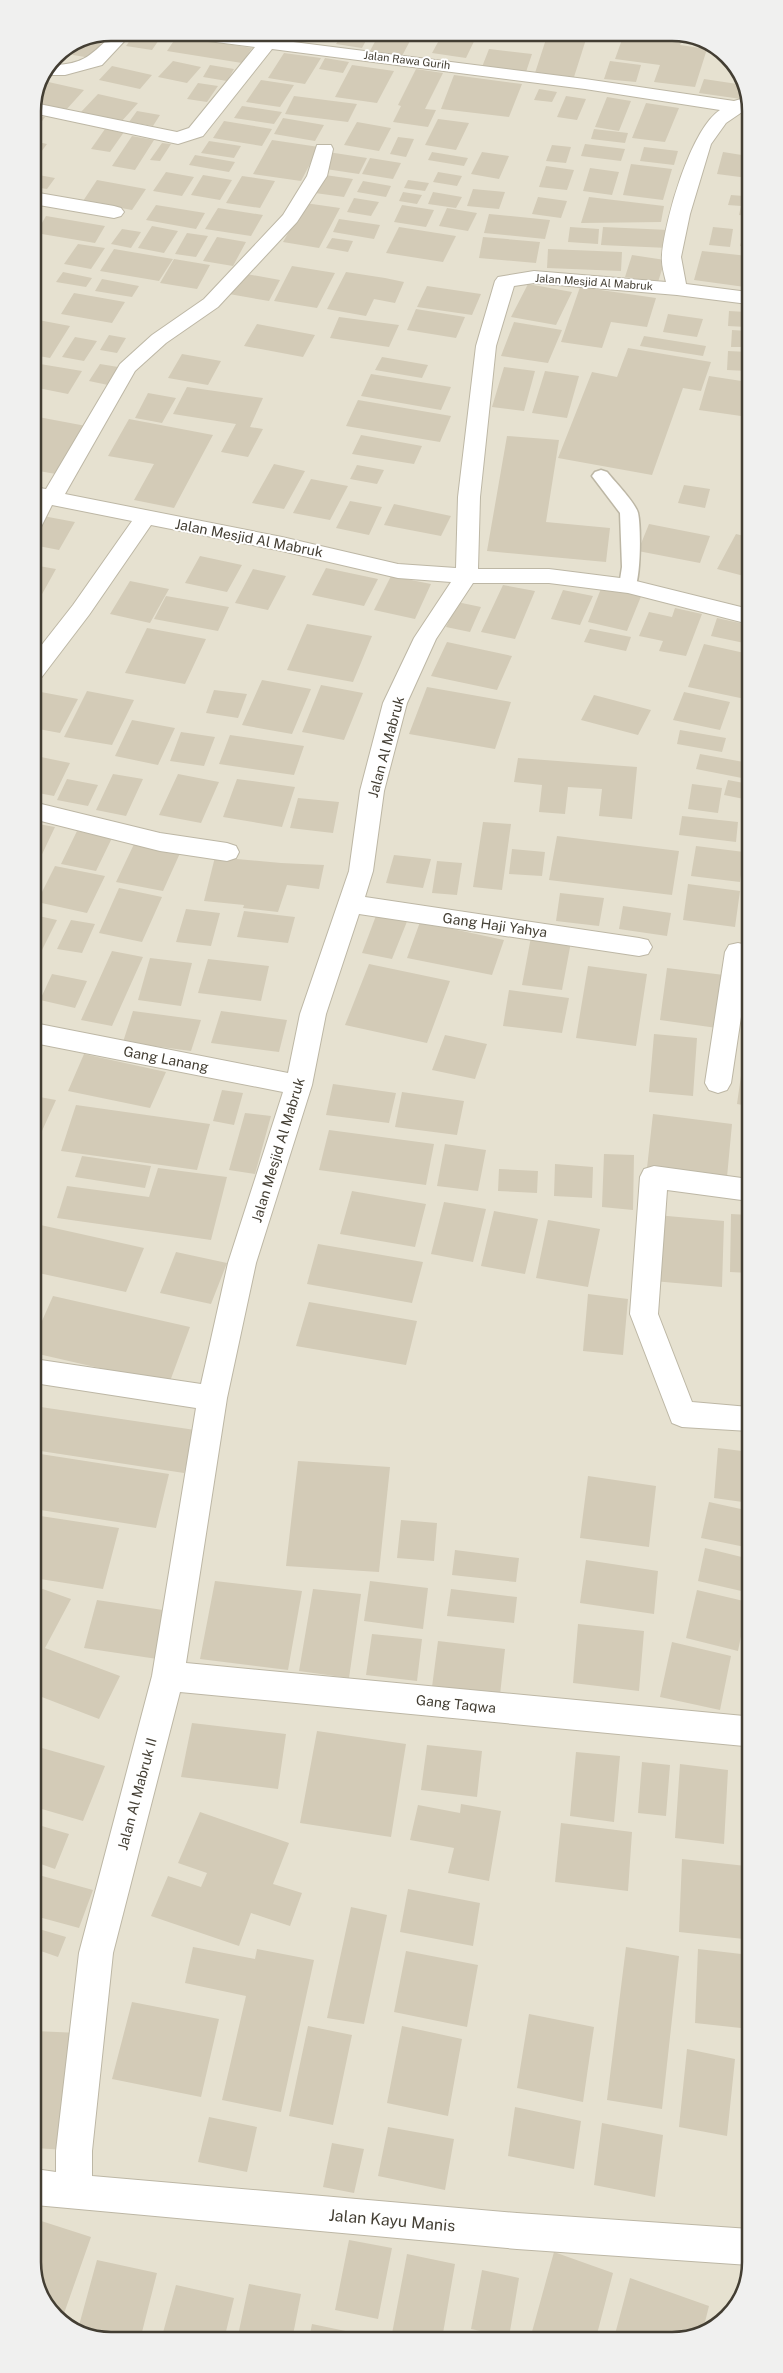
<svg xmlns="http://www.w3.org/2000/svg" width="783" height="2373" font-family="'Public Sans',sans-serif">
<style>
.residential{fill:#e6e1d0}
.building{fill:#d3cbb7}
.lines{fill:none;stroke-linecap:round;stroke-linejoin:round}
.service-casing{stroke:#bdb7a5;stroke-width:3}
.minor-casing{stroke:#bdb7a5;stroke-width:2}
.service{fill:#fff;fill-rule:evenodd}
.minor{fill:#fff;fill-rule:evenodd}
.labels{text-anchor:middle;stroke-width:4;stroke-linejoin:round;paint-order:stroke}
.far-street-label{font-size:11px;fill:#433e33;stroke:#fff}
.street-label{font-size:14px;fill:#433e33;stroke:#fff}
.near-street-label{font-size:16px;fill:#433e33;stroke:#fff}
.rim{fill:none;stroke:#433e33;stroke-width:2.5}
</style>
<rect width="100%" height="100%" fill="#f2eee2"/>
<!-- residential -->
<path class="residential" d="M111,33H677L723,52L748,91L750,2262L734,2310L692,2338L106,2340L60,2321L35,2282L33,106L56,55Z"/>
<!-- building -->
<path class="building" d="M135,33L161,37L152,50L126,46Z
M276,33H315L309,42L274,36Z
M343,33H370L362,48L336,44Z
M443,33H478L466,58L432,53Z
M548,33H588L574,77L535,73Z
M379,34L411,39L402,56L370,51Z
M624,34L682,41L680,45L707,49L695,87L654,82L660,65L615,59Z
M177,36L252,48L242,63L167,51Z
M91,41L102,43L91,58L61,53Z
M489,49L532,54L526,72L482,67Z
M284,53L321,58L305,84L268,78Z
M325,58L349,62L343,73L319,69Z
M173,61L201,67L187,83L158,77Z
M610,61L641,65L636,82L604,79Z
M210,65L234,69L227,81L203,77Z
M352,65L394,71L377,103L335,97Z
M112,66L152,75L140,89L99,80Z
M416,69L443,73L425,109L436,110L428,127L393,122L401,106L398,105Z
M454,75L522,84L509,117L441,109Z
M704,79L744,85L741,99L699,93Z
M261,80L294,85L280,107L246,102Z
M44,81L84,90L66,110L34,103Z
M198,83L218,86L207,102L187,99Z
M539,89L557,92L552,102L534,100Z
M98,94L138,103L121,122L81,112Z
M294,96L357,104L348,122L285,114Z
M566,96L586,99L577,120L557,117Z
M607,97L631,101L619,131L595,127Z
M646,103L679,108L665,142L632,138Z
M242,106L282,112L274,124L234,118Z
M137,111L160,115L153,126L129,122Z
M33,115L45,117L33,134Z
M283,118L324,125L315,141L274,134Z
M438,119L469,123L456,150L425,145Z
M224,121L272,129L262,146L213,138Z
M357,122L391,128L379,151L344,145Z
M105,129L124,132L110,152L91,149Z
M594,129L628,133L625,143L591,139Z
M132,136L154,140L135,170L112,166Z
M398,137L414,139L406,157L390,154Z
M272,140L319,147L301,181L253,174Z
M33,141L47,144L38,156H33Z
M209,141L241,146L234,158L201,153Z
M162,143L171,144L160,161L150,160Z
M585,144L625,149L621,161L581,156Z
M552,145L571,147L566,163L546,161Z
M644,147L678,151L674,165L640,161Z
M328,152L367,158L359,174L319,168Z
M432,152L468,158L464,166L428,160Z
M482,152L509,156L499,179L471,174Z
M723,152L748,156V178L717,174Z
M195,155L235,162L229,172L189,165Z
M370,158L401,163L393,179L362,174Z
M631,164L672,169L663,200L623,195Z
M546,166L574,170L567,190L539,187Z
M590,168L619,172L612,195L583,191Z
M166,172L194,177L182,196L153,191Z
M438,172L462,176L457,186L433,182Z
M33,174L55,178L47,189L33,187Z
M203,175L232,180L220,200L191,195Z
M325,175L353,179L344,197L315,193Z
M242,176L275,181L260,208L226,203Z
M97,180L146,189L132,210L83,201Z
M408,180L429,183L425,191L404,188Z
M747,180H748V216L739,215L741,206L728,205L731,195L743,196Z
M363,181L391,186L386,197L357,192Z
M473,189L505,192L499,209L467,206Z
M403,192L422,195L417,204L399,201Z
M433,192L462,197L456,208L428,204Z
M538,197L567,201L561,218L532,214Z
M589,197L664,206L661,222L581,223Z
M354,198L379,202L371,216L347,212Z
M305,203L340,208L319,248L283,242Z
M156,205L205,213L196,229L146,220Z
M402,205L434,210L426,227L394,222Z
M218,208L263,215L251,236L205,229Z
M447,208L477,213L468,231L439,226Z
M489,214L550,220L545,239L484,233Z
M46,216L105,226L95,243L36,233Z
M339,219L380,225L374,239L333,232Z
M746,224L748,225V247L740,246Z
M152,226L178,231L164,253L138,248Z
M399,227L456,236L443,262L386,253Z
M570,227L599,229L598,244L568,242Z
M603,227L669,230L668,248L601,245Z
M713,227L733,229L730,247L709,245Z
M122,229L141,232L131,248L111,244Z
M187,233L208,236L196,257L175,254Z
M217,237L246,242L233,266L203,261Z
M483,237L540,242L536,263L479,258Z
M332,238L353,241L348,252L326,248Z
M78,244L105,248L91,269L64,264Z
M114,249L173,259L159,281L100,271Z
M548,249L622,252L621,271L547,268Z
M702,251L748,256V275L745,287L694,280Z
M632,255L665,260L658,282L625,277Z
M174,259L210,265L197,289L160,283Z
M292,266L335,273L317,308L274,301Z
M63,272L92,278L86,287L56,282Z
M346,272L385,278L404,282L395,303L374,299L366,316L327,309Z
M241,273L280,280L269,301L229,294Z
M102,279L139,286L132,297L95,291Z
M528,284L572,292L556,325L511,317Z
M427,286L481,294L472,315L417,307Z
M580,287L656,298L647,327L611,322L602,348L561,342Z
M74,293L125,302L112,323L61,314Z
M416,309L465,317L456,338L407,330Z
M729,311L746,312V327L728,326Z
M668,314L703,319L697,337L663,332Z
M339,317L399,325L389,347L330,338Z
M33,319L70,326L50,358L33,355Z
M514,322L562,330L548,363L501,356Z
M257,324L315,335L303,357L244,346Z
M732,330L748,331V347H731Z
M109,335L126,338L117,353L100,350Z
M644,336L706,346L703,356L640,346Z
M75,337L97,341L84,361L62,357Z
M628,348L711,362L701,391L683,388L652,475L558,458L592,372L617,377Z
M728,351L748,352V371L727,370Z
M182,354L221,361L208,385L168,378Z
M382,357L428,365L422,378L375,370Z
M34,363L82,371L68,394L33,387Z
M100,364L118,367L108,385L89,381Z
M504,367L535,371L524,411L492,407Z
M545,371L579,376L567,418L532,413Z
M371,374L451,387L441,410L361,396Z
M709,376L748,382V417L699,410Z
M187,387L263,398L250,427L263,429L248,457L221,452L236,424L173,414Z
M148,393L176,398L162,423L135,418Z
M358,400L451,416L440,442L346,426Z
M33,416L86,426L56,474L33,470Z
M129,419L213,435L174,508L134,500L154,464L108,456Z
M361,435L422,446L414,464L352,454Z
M507,436L559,440L546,522L610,528L606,562L487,551Z
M274,464L305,471L284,509L252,503Z
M357,465L384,470L377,484L350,479Z
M311,479L348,486L330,520L293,513Z
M684,485L710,489L705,508L678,503Z
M350,501L382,507L369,535L336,528Z
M394,504L451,516L441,536L384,525Z
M43,516L75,522L59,550L33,545V533Z
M649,524L710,536L700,563L638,551Z
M736,534L748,537V577L717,569Z
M200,556L242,565L227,592L185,583Z
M33,565L56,569L41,596L33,594Z
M326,568L378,579L364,606L312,595Z
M253,569L286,576L268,610L235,603Z
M391,576L431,584L415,619L374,610Z
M130,581L169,589L150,623L110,614Z
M503,585L535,591L515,639L481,632Z
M602,586L642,594L627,631L588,622Z
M563,590L593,596L580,625L551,619Z
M166,596L229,607L218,631L154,619Z
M457,602L481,607L470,632L446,627Z
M675,608L702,614L686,656L659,651L663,641L639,636L649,612L672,617Z
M717,618L749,625V644L711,636Z
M307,624L372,636L353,682L287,670Z
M147,628L206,639L185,684L125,673Z
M590,629L631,637L626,651L584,642Z
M447,642L512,656L497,690L431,676Z
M704,644L749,654V688L745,699L688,687Z
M262,680L311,689L292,734L242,725Z
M321,685L363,693L344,740L302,732Z
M427,687L511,702L495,749L409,734Z
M214,690L247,694L238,718L206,713Z
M87,691L134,700L112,745L64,737Z
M41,692L78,699L60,733L33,728V707Z
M684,692L730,702L720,730L673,720Z
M594,695L651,710L638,735L581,720Z
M132,720L175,728L158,765L115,756Z
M680,730L726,738L722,752L677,744Z
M181,732L215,737L204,766L170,761Z
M230,735L304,746L294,775L219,764Z
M33,752L41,753L33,769Z
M700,754L749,763L747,779L696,769Z
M41,757L70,763L54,796L33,792V772Z
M518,758L637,767L632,819L599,816L602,789L568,787L565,814L539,812L542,785L514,782Z
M113,774L143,779L126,816L96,810Z
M178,774L219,782L201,823L159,815Z
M67,779L98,785L88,806L57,800Z
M237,779L295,787L282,827L223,817Z
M728,780L749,784V800L724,795Z
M692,784L722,788L718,813L688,809Z
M298,798L339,802L333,833L290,828Z
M682,816L738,822L736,842L679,835Z
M483,822L511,824L502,890L473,887Z
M33,823L55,827L36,867L34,866Z
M77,831L112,838L96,871L61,864Z
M557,836L679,851L672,895L549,880Z
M135,842L181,851L163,891L116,882Z
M696,846L744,852L740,882L691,876Z
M512,849L545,852L542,876L509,874Z
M394,855L431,859L423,888L386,883Z
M215,857L281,863L324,865L319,889L287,885L278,912L243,908L244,905L204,901Z
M437,861L462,863L457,895L432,893Z
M55,866L105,876L87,913L37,902Z
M747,874H749V919L746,918Z
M688,884L740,891L735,927L683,920Z
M119,888L162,897L142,942L99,933Z
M560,893L604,898L599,926L556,921Z
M623,906L671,913L667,936L619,929Z
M186,909L220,913L211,946L176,942Z
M244,911L295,917L288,943L237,937Z
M377,913L408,919L392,959L362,953Z
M34,915L57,920L41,952L34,951Z
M71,920L95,924L82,953L57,949Z
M420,922L504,940L492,975L407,958Z
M531,937L571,942L562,990L522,985Z
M112,951L143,957L112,1026L81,1020Z
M150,958L192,963L181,1006L138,1000Z
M208,959L269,966L261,1001L198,993Z
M369,964L450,981L427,1043L345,1025Z
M588,966L647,974L636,1046L576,1038Z
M667,968L724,975L717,1028L660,1020Z
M52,974L87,981L75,1008L40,1000Z
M509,990L569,998L562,1033L503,1026Z
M133,1011L201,1020L191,1051L123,1042Z
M221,1011L287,1020L279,1052L211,1043Z
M747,1033H749V1106L737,1104Z
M654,1034L697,1038L693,1096L649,1092Z
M445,1035L487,1044L475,1079L432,1070Z
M84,1054L166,1072L150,1108L68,1091Z
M333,1084L396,1093L389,1123L326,1115Z
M222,1090L243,1093L234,1125L213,1121Z
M402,1092L464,1101L457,1135L395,1127Z
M34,1096L56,1100L37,1142L34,1141Z
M76,1105L210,1124L197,1170L61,1151Z
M245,1113L271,1116L255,1174L229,1170Z
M653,1114L732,1124L727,1177L647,1168Z
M745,1124H749V1177L741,1176Z
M329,1130L434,1144L426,1185L319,1170Z
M445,1144L486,1150L478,1191L437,1186Z
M604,1154L634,1155L633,1210L602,1207Z
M82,1156L151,1166L145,1188L75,1177Z
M555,1164L593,1167L592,1198L554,1196Z
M158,1168L227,1177L211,1240L57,1218L67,1186L149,1197Z
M499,1169L538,1171L537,1193L498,1191Z
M352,1191L426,1204L415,1247L340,1234Z
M444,1202L486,1209L473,1262L431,1254Z
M494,1211L538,1219L525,1274L481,1266Z
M731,1214L749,1215V1273L730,1272Z
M656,1215L724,1221L722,1287L653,1281Z
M548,1220L600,1229L588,1287L536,1278Z
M36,1224L144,1248L126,1292L34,1272Z
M318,1244L423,1262L412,1303L307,1284Z
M176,1252L227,1263L211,1304L160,1293Z
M588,1294L628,1299L623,1355L583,1351Z
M53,1296L190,1327L169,1384L34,1353V1339Z
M309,1302L417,1321L406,1365L296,1346Z
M34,1406L195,1430L184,1473L34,1450Z
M718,1448L750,1452V1503L714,1498Z
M34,1453L169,1474L156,1528L34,1509Z
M298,1461L390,1467L379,1572L286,1566Z
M588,1476L656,1486L649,1547L580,1538Z
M709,1502L750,1511V1548L701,1538Z
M34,1515L119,1528L103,1589L34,1578Z
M401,1520L437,1523L434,1561L397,1558Z
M705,1548L750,1559V1593L698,1581Z
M455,1550L519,1558L516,1582L452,1575Z
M586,1560L658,1571L654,1614L580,1603Z
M215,1581L302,1591L288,1670L200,1659Z
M370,1581L428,1588L423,1629L364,1621Z
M37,1587L71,1599L45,1648L120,1676L99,1719L34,1694V1591Z
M313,1589L361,1594L349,1678L299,1671Z
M451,1589L517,1597L514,1623L447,1616Z
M697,1590L748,1602L738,1651L686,1638Z
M97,1600L176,1612L164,1660L84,1648Z
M578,1624L644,1631L639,1691L573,1683Z
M372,1634L422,1639L417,1681L366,1675Z
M438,1641L505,1649L500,1695L432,1687Z
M672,1642L731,1656L720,1710L660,1697Z
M192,1723L286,1734L278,1789L181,1777Z
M317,1731L406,1744L391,1837L300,1823Z
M427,1745L482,1751L477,1797L421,1790Z
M42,1748L105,1766L83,1821L35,1807V1766Z
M576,1752L620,1756L614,1822L570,1816Z
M642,1762L670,1765L666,1816L638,1813Z
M680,1764L728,1770L724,1844L675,1838Z
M743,1780L750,1781V1848L741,1847Z
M461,1804L501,1811L489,1881L448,1873L454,1848L410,1840L418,1805L460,1813Z
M200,1812L289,1843L273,1884L302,1893L290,1926L251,1913L239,1946L151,1916L168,1876L201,1887L207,1873L178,1863Z
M561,1823L632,1832L628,1891L555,1882Z
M35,1824L69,1834L55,1869L35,1862Z
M682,1859L746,1866L744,1939L679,1932Z
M35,1874L93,1890L79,1928L35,1916Z
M408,1889L480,1903L473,1946L400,1932Z
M351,1907L387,1915L364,2024L327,2018Z
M39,1929L66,1937L58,1957L35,1949V1939Z
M193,1947L255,1959L257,1949L314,1960L281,2112L222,2100L246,1996L185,1983Z
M626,1947L679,1956L662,2109L607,2100Z
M698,1949L750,1955V2029L695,2023Z
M406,1951L478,1965L467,2027L394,2012Z
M132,2002L219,2019L201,2097L112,2079Z
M529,2014L594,2027L583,2102L517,2088Z
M308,2026L352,2035L333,2125L289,2116Z
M402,2026L462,2039L448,2116L387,2103Z
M35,2031L79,2033L65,2150L35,2148Z
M687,2049L735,2059L727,2136L679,2127Z
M515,2107L581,2121L574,2169L508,2156Z
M209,2117L257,2127L247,2172L198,2162Z
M602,2123L663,2135L655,2197L594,2185Z
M388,2127L454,2139L445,2190L378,2176Z
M332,2143L364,2149L354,2193L323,2187Z
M35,2219L91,2237L61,2322L35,2282Z
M349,2240L392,2248L378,2319L335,2310Z
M554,2252L613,2273L596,2338L530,2339Z
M407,2254L455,2264L442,2339H391Z
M97,2260L157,2273L140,2340H106L78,2329Z
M482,2270L519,2278L509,2337L471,2329Z
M630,2278L709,2306L703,2330L692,2338H614Z
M249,2284L301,2294L292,2340H237Z
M176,2285L234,2298L224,2340H161Z
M312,2324L379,2338V2339H309Z"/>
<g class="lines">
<!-- service casing -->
<g class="service-casing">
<path id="service" d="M601,470L607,472C615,482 635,502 638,513C641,526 641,579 634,590L628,592L622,590L619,586L622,567L620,513L592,476L595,472Z"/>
</g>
<!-- minor casing -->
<g class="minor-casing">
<path id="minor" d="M114,33H132L102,65L65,75H47L52,65C84,65 92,54 114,33Z
M176,33H223L585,79L734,101L748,97V108L726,123L711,144L690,214L681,257L686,284L748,292V304L677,295L534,283L514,286L496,346L480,497L478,569H549L628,579L749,609V624L628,593L549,583H473L436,639L407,703L384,791L373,871L365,897L639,938L648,940L652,947L648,954L639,956L359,914L326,1014L312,1085L256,1263L227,1398L186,1663L744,1716L750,1718V1744L744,1746L180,1692L113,1953L92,2151V2176L517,2213L750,2229L749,2265L517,2249L35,2205V2169L56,2172V2151L79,1953L152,1676L196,1408L34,1383V1359L201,1384L228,1263L283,1092L34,1043V1023L288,1073L300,1014L349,871L360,791L383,703L414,638L451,582L398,578L282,551L151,525L89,615L41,678L33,680V656L73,605L132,521L52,505L41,527L33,529V487L46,489L120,364L152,335L204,299L283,215L307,176L317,145H331L333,149L327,176L297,222L218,307L166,343L135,371L65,494L282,537L398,564L456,568L458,497L476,346L495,281L498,277L534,271L666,282C664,274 661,264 662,255C665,220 690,130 720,110L585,89L272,49L203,136L178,144L33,113L34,103L177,132L189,128L255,47L185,38L179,37Z
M33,192L114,206L121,208L124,212L121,216L114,218L33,204Z
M33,802L160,833L227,843L236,846L239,852L236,858L227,861L160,851L33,819Z
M738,943L747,945L749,964L731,1083L727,1090L718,1093L709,1090L705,1083L725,952L729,945Z
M654,1166L749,1179V1201L667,1190L658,1314L692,1402L749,1407V1431L682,1427L672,1423L630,1314L640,1177L644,1169Z"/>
</g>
<!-- service -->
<use href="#service" class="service"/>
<!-- minor -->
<use href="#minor" class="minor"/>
</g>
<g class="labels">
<!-- far-street labels -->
<g class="far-street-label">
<text transform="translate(407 60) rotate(7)" y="4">Jalan Rawa Gurih</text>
<text transform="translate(594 282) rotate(4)" y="4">Jalan Mesjid Al Mabruk</text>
</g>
<!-- street labels -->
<g class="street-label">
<text transform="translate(249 538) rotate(11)" y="5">Jalan Mesjid Al Mabruk</text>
<text transform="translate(386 747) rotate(-75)" y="5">Jalan Al Mabruk</text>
<text transform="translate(495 925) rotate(8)" y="5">Gang Haji Yahya</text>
<text transform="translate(166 1059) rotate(11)" y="5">Gang Lanang</text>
<text transform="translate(278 1150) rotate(-73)" y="5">Jalan Mesjid Al Mabruk</text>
<text transform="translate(456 1704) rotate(6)" y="5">Gang Taqwa</text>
<text transform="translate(137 1794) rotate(-75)" y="5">Jalan Al Mabruk II</text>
</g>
<!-- near-street labels -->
<g class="near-street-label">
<text transform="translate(392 2220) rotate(5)" y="6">Jalan Kayu Manis</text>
</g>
</g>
<!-- crop -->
<path d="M0 0H783V2373H0ZM111 41H672A70 70 0 0 1 742 111V2262A70 70 0 0 1 672 2332H111A70 70 0 0 1 41 2262V111A70 70 0 0 1 111 41Z" fill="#f0f0ef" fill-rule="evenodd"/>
<path class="rim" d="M111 41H672A70 70 0 0 1 742 111V2262A70 70 0 0 1 672 2332H111A70 70 0 0 1 41 2262V111A70 70 0 0 1 111 41Z"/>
</svg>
